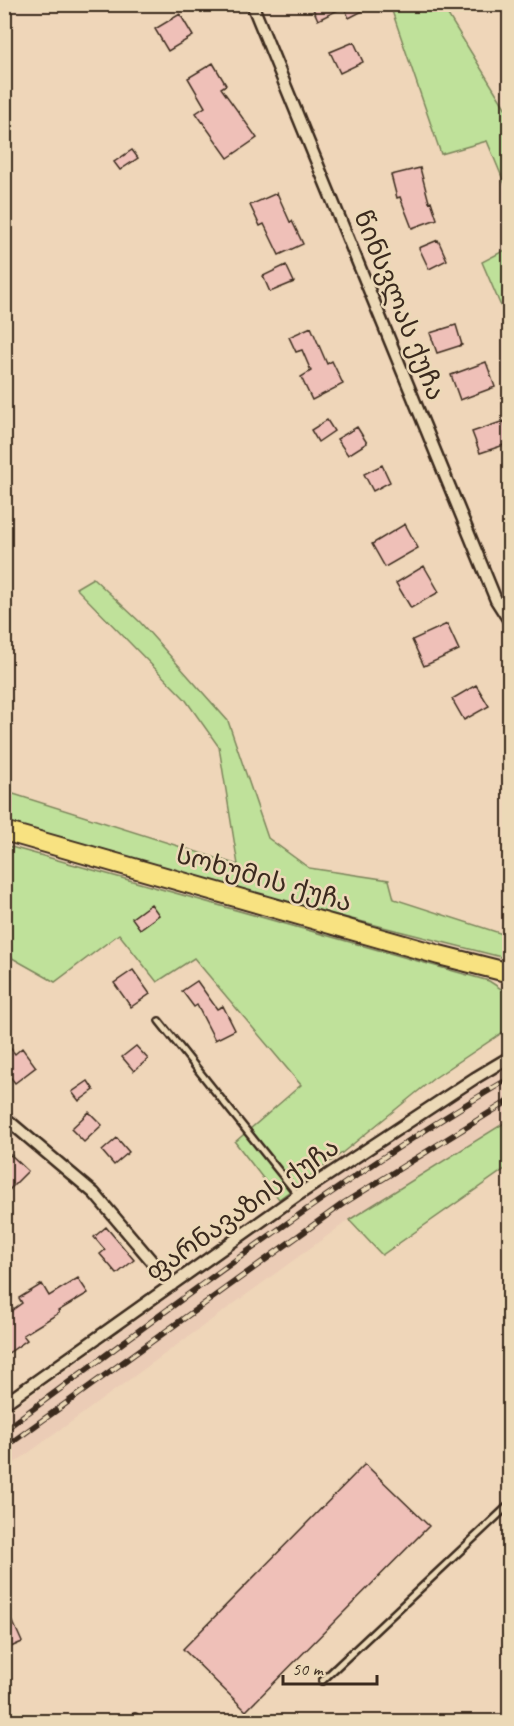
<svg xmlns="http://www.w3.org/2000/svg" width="514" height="1726" font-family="Caveat,'Noto Sans Georgian',sans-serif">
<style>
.built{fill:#ebccb6}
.green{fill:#bfe19a;stroke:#7d865c;stroke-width:1.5}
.building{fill:#efc0b8;stroke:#3b2a1e;stroke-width:1.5}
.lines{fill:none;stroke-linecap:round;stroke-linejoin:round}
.lane-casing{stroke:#3b2a1e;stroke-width:10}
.street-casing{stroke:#3b2a1e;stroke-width:15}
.highway-casing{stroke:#3b2a1e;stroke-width:22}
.lane{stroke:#ecd9b7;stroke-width:5}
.street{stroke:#ecd9b7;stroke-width:10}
.highway{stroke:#f8e281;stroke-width:18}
.rail-casing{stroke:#3b2a1e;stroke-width:6}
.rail{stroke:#ecd9b7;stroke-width:4;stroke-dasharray:11;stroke-linecap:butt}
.labels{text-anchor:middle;stroke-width:5;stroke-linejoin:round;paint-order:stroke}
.street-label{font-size:26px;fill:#3b2a1e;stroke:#ecd9b7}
</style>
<rect width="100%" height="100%" fill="#efd6b9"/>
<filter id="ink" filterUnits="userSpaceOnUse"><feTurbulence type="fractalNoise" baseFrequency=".0167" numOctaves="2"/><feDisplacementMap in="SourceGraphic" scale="12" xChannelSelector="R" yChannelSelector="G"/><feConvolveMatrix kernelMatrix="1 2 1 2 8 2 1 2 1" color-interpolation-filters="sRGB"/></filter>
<g filter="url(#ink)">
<!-- built -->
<path class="built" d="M509,1064V1120L349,1220L5,1470L4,1415L313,1193L482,1080Z"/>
<!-- green -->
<path class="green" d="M390,5H442L509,114V194L487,141L441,154Z
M509,248V325L482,262Z
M93,578L140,622L228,721L268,838L309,868L389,880L394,899L509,936V959L273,899L5,822L4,791L238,865L219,747L185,699L76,588Z
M4,845L489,981L509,994V1028L433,1079L342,1153L279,1199L235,1142L301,1085L194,958L157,982L119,934L55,982L5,954Z
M509,1120V1166L382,1255L349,1220Z"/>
<!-- building -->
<path class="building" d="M311,4H376L349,18L344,7L318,20Z
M180,14L193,36L168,51L155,29Z
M354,42L363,62L340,73L330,52Z
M213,63L226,85L221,88L257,138L228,158L196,113L205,107L188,78Z
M132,150L138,158L120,170L114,162Z
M420,168L429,202L431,201L437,219L412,228L400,197L397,198L391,175Z
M277,193L290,222L292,221L303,244L279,255L264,224L260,226L250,205Z
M438,240L447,260L429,269L419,248Z
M286,265L294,282L270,292L263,276Z
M456,325L462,345L437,353L430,333Z
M311,327L327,364L332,361L343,384L312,400L301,377L311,371L302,350L296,352L289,337Z
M486,362L495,387L460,400L451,375Z
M327,420L334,431L318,442L311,430Z
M504,421L510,443L480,453L472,432Z
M357,427L367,443L348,455L337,439Z
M382,465L390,482L373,491L364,474Z
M405,524L418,548L385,567L372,544Z
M424,566L439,592L411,608L396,583Z
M447,624L459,650L424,666L412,640Z
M476,685L489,706L464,720L452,699Z
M151,904L159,915L140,929L132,918Z
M133,970L150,994L131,1007L114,983Z
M197,981L217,1009L223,1006L235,1030L215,1040L197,1005L194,1007L182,991Z
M4,1040L15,1054L22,1048L36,1067L15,1083L4,1069Z
M136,1046L148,1059L134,1071L122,1057Z
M88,1081L94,1090L79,1101L72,1092Z
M89,1112L102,1125L84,1142L71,1129Z
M117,1138L129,1152L114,1165L102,1151Z
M4,1152L9,1156L11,1155L28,1171L4,1195Z
M106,1227L134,1260L117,1274L100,1254L105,1250L94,1237Z
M78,1278L88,1293L58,1311L59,1313L23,1335L27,1340L4,1356V1316L22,1303L19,1298L42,1284L49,1296Z
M365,1464L429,1526L246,1711L183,1649Z
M13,1622L22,1642L4,1650V1626Z"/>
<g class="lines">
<!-- lane casing -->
<g class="lane-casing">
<path id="lane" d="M159,1021L298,1195
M508,1347L510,1348
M322,1681L510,1504
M135,1717L138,1722"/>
</g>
<!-- street casing -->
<g class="street-casing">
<path id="street" d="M252,4L496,600L510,622
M4,1117L94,1193L172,1285
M4,1404L298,1195L475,1078L510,1057"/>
</g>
<!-- highway casing -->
<g class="highway-casing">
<path id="highway" d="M4,831L439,955L510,973"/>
</g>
<!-- lane -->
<use href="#lane" class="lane"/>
<!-- street -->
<use href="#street" class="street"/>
<!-- highway -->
<use href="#highway" class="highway"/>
<!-- rail casing -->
<g class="rail-casing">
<path id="rail" d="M4,1430C170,1309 333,1182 510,1078
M4,1448L344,1203L510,1100"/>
</g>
<!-- rail -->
<use href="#rail" class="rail"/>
</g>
</g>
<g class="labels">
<!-- street labels -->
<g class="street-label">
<text transform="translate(400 305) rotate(68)" y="9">წინსვლას ქუჩა</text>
<text transform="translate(264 878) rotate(16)" y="9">სოხუმის ქუჩა</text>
<text transform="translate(242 1209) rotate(-35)" y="9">ფარნავაზის ქუჩა</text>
</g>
</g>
<!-- margin -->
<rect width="514" height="1726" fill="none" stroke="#ecd9b7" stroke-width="24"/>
<rect x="12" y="12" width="490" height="1702" fill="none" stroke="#3b2a1e" stroke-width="2" filter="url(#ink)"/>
<!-- scale -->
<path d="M283 1675v9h94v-9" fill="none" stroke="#3b2a1e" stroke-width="3"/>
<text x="292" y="1675" font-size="18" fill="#3b2a1e" stroke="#ecd9b7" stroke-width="4.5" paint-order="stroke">50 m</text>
</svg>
